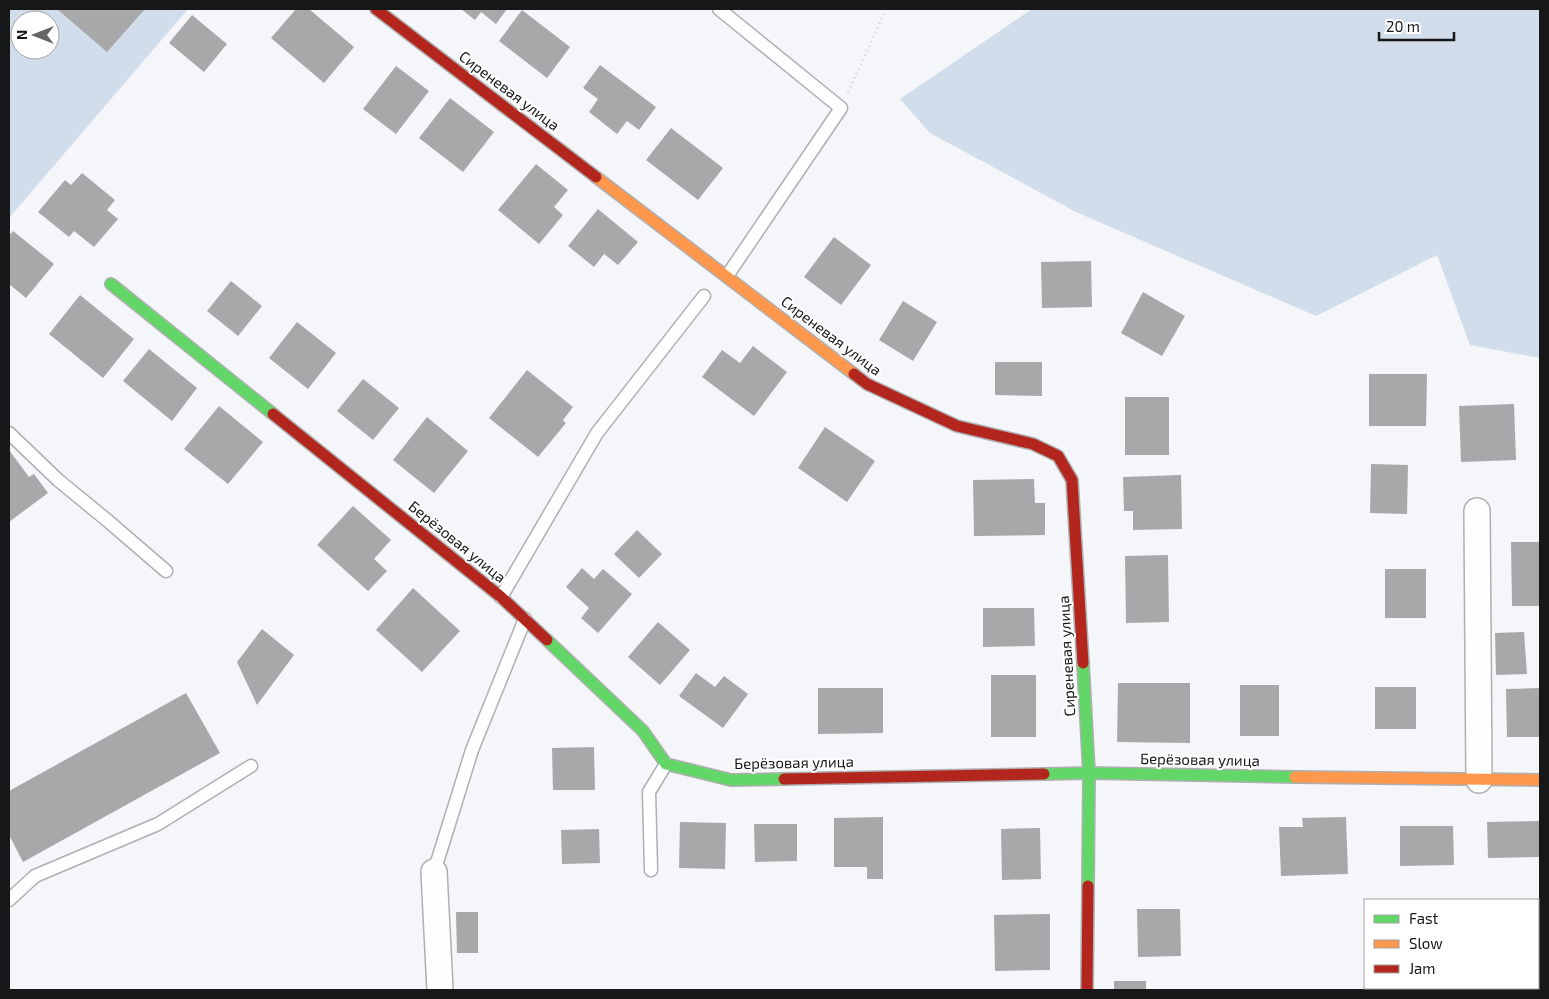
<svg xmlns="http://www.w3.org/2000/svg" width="1549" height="999" font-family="'Exo 2',sans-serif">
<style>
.green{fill:#d1ddeb;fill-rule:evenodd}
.building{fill:#a7a8aa}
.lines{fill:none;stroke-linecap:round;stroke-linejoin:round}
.lane-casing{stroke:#aeafb1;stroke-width:15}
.street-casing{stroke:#aeafb1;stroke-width:28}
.fast-casing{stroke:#aeafb1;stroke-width:14}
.slow-casing{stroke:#aeafb1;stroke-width:14}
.jam-casing{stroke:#aeafb1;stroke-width:14}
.path{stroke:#d4d4d4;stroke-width:3;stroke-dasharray:1 4;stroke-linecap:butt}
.lane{stroke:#fdfefe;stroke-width:12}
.street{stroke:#fdfefe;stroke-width:25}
.fast{stroke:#63d668;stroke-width:11}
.slow{stroke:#ff974d;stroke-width:11}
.jam{stroke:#b3261e;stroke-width:11}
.labels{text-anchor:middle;stroke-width:4;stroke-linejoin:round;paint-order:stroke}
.street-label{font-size:15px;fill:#161718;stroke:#fff}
</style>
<rect width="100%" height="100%" fill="#f4f6f9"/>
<!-- green -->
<path class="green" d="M9,9H188L9,218ZM20,20H50V50H20Z
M1032,9H1540V358L1470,345L1437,255L1316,316L1076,212L930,133L900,99Z"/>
<!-- building -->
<path class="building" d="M57,9H145L107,52Z
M296,9H309L354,47L324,83L271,38Z
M461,9H507L496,24L481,12L475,20Z
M522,10L570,47L547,78L499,41Z
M192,15L227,44L204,72L169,43Z
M600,65L656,107L639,130L627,121L617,134L589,112L598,99L583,88Z
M396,66L429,91L396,134L363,109Z
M450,98L494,132L463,172L419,138Z
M671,128L723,168L698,200L646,160Z
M536,164L568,190L554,207L563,215L539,244L498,210Z
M82,173L115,200L107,210L118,219L94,247L74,231L69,237L38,212L65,180L71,185Z
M598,209L638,242L618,265L604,254L594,267L568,246Z
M13,231L54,264L26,298L9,284V236Z
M834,237L871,265L841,305L804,277Z
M1091,261L1092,307L1042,308L1041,262Z
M231,281L262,306L238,336L207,311Z
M1143,292L1185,316L1162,356L1121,333Z
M80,295L134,339L103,378L49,334Z
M903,301L937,322L913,361L879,340Z
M297,322L336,353L308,389L269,358Z
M753,346L787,372L754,416L702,377L722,350L740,363Z
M149,349L197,388L172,421L123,381Z
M995,362H1042V396L995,395Z
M527,370L573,407L563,420L566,423L538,457L489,418Z
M1369,374H1427L1426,426H1369Z
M363,379L399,408L373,440L337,411Z
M1125,397H1169V455H1125Z
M1514,404L1516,460L1461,462L1459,406Z
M219,406L263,442L228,484L184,449Z
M427,417L468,451L434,493L393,460Z
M825,427L875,461L847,502L798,468Z
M9,450L29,477L34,474L48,493L9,522Z
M1371,464L1408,465L1407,514L1370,513Z
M1181,475L1182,529L1133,530V511H1124L1123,477Z
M1034,479L1035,503H1045V535L974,536L973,480Z
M353,506L391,540L374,559L387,571L368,591L317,545Z
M637,530L662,554L639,578L614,554Z
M1511,542H1540V606H1512Z
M1168,555L1169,622L1126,623L1125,556Z
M582,568L594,579L603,569L632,594L598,633L581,618L589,608L566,587Z
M1385,569H1426V618H1385Z
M413,588L460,631L422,672L376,630Z
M983,608H1034L1035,646L983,647Z
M658,622L690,650L660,685L628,657Z
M262,629L294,655L257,705L237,662Z
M1524,632L1527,674L1496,675L1495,633Z
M696,673L715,687L724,676L748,694L723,728L679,696Z
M991,675H1036V737H991Z
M1118,683H1190V743L1117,742Z
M1240,685H1279V736H1240Z
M1375,687H1416V729H1375Z
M818,688H883V733L818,734Z
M1540,688V737H1507L1506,689Z
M186,693L220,753L23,862L9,835V791Z
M594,747L595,790H553L552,748Z
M883,817V879H867V867H834V818Z
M1346,817L1348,874L1281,876L1279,827H1303L1302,818Z
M1540,821V857L1488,858L1487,822Z
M680,822L726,823L725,869L679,868Z
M754,824H797V861L755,862Z
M1400,826H1453L1454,865L1400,866Z
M1040,828L1041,879L1002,880L1001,829Z
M599,829L600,863L562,864L561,830Z
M1137,909H1180L1181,956L1138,957Z
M456,912H478V953H457Z
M1050,914V970L995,971L994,915Z
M1538,945H1540V990H1535V988H1538Z
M1114,981H1146V990H1114Z
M1373,988H1432V990H1373Z"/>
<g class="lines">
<!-- lane casing -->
<g class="lane-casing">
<path id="lane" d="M719,9L841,108L727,276
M9,433L58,480L108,521L166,571
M501,597L597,433L704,296
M651,870L649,792L666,764
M434,872L472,750L525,619
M9,900L35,876L158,824L251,766"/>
</g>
<!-- street casing -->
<g class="street-casing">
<path id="street" d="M1477,511L1479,780
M434,872L440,990"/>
</g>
<!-- fast casing -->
<g class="fast-casing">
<path id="fast" d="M111,284L273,414
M547,640L643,731L666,764L731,780L784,779
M1083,663L1089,773L1088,886
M1044,774L1089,773L1295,777"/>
</g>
<!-- slow casing -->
<g class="slow-casing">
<path id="slow" d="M596,177L854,374
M1295,777L1540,780"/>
</g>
<!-- jam casing -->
<g class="jam-casing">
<path id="jam" d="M376,9L596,177
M854,374L867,384L957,426L1033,444L1058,456L1072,480L1083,663
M273,414L501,597L547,640
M784,779L1044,774
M1087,990L1088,886"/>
</g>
<!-- path -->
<path class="path" d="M848,92L886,9"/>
<!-- lane -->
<use href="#lane" class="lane"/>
<!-- street -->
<use href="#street" class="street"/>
<!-- fast -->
<use href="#fast" class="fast"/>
<!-- slow -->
<use href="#slow" class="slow"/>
<!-- jam -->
<use href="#jam" class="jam"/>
</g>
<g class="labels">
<!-- street labels -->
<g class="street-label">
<text transform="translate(509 91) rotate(37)" y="5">Сиреневая улица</text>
<text transform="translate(831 336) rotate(37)" y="5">Сиреневая улица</text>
<text transform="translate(457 542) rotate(39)" y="5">Берёзовая улица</text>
<text transform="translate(1067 656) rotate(-93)" y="5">Сиреневая улица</text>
<text transform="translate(1200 760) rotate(1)" y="5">Берёзовая улица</text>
<text transform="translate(794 763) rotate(-1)" y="5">Берёзовая улица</text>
</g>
</g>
<!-- border -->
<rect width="1549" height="999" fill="none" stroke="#161718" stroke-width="20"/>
<!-- legend -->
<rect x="1364" y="899" width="175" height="90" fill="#ffffff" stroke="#a2a2a3"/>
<rect x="1374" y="915" width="25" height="8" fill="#63d668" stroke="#a2a2a3"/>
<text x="1409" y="924" font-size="15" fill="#161718">Fast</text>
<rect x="1374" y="940" width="25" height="8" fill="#ff974d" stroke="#a2a2a3"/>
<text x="1409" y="949" font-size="15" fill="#161718">Slow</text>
<rect x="1374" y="965" width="25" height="8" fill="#b3261e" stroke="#a2a2a3"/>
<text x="1409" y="974" font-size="15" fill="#161718">Jam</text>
<!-- north arrow -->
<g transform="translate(35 35) rotate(270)"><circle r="24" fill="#ffffff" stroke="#a2a2a3"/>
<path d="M0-4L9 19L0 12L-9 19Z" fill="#646567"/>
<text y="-8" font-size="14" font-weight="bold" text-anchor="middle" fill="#161718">N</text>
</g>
<!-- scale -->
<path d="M1379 32v8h75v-8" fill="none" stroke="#161718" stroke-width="2.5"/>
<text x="1386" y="32" font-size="15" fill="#161718" stroke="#ffffff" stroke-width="4" paint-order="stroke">20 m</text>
</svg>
